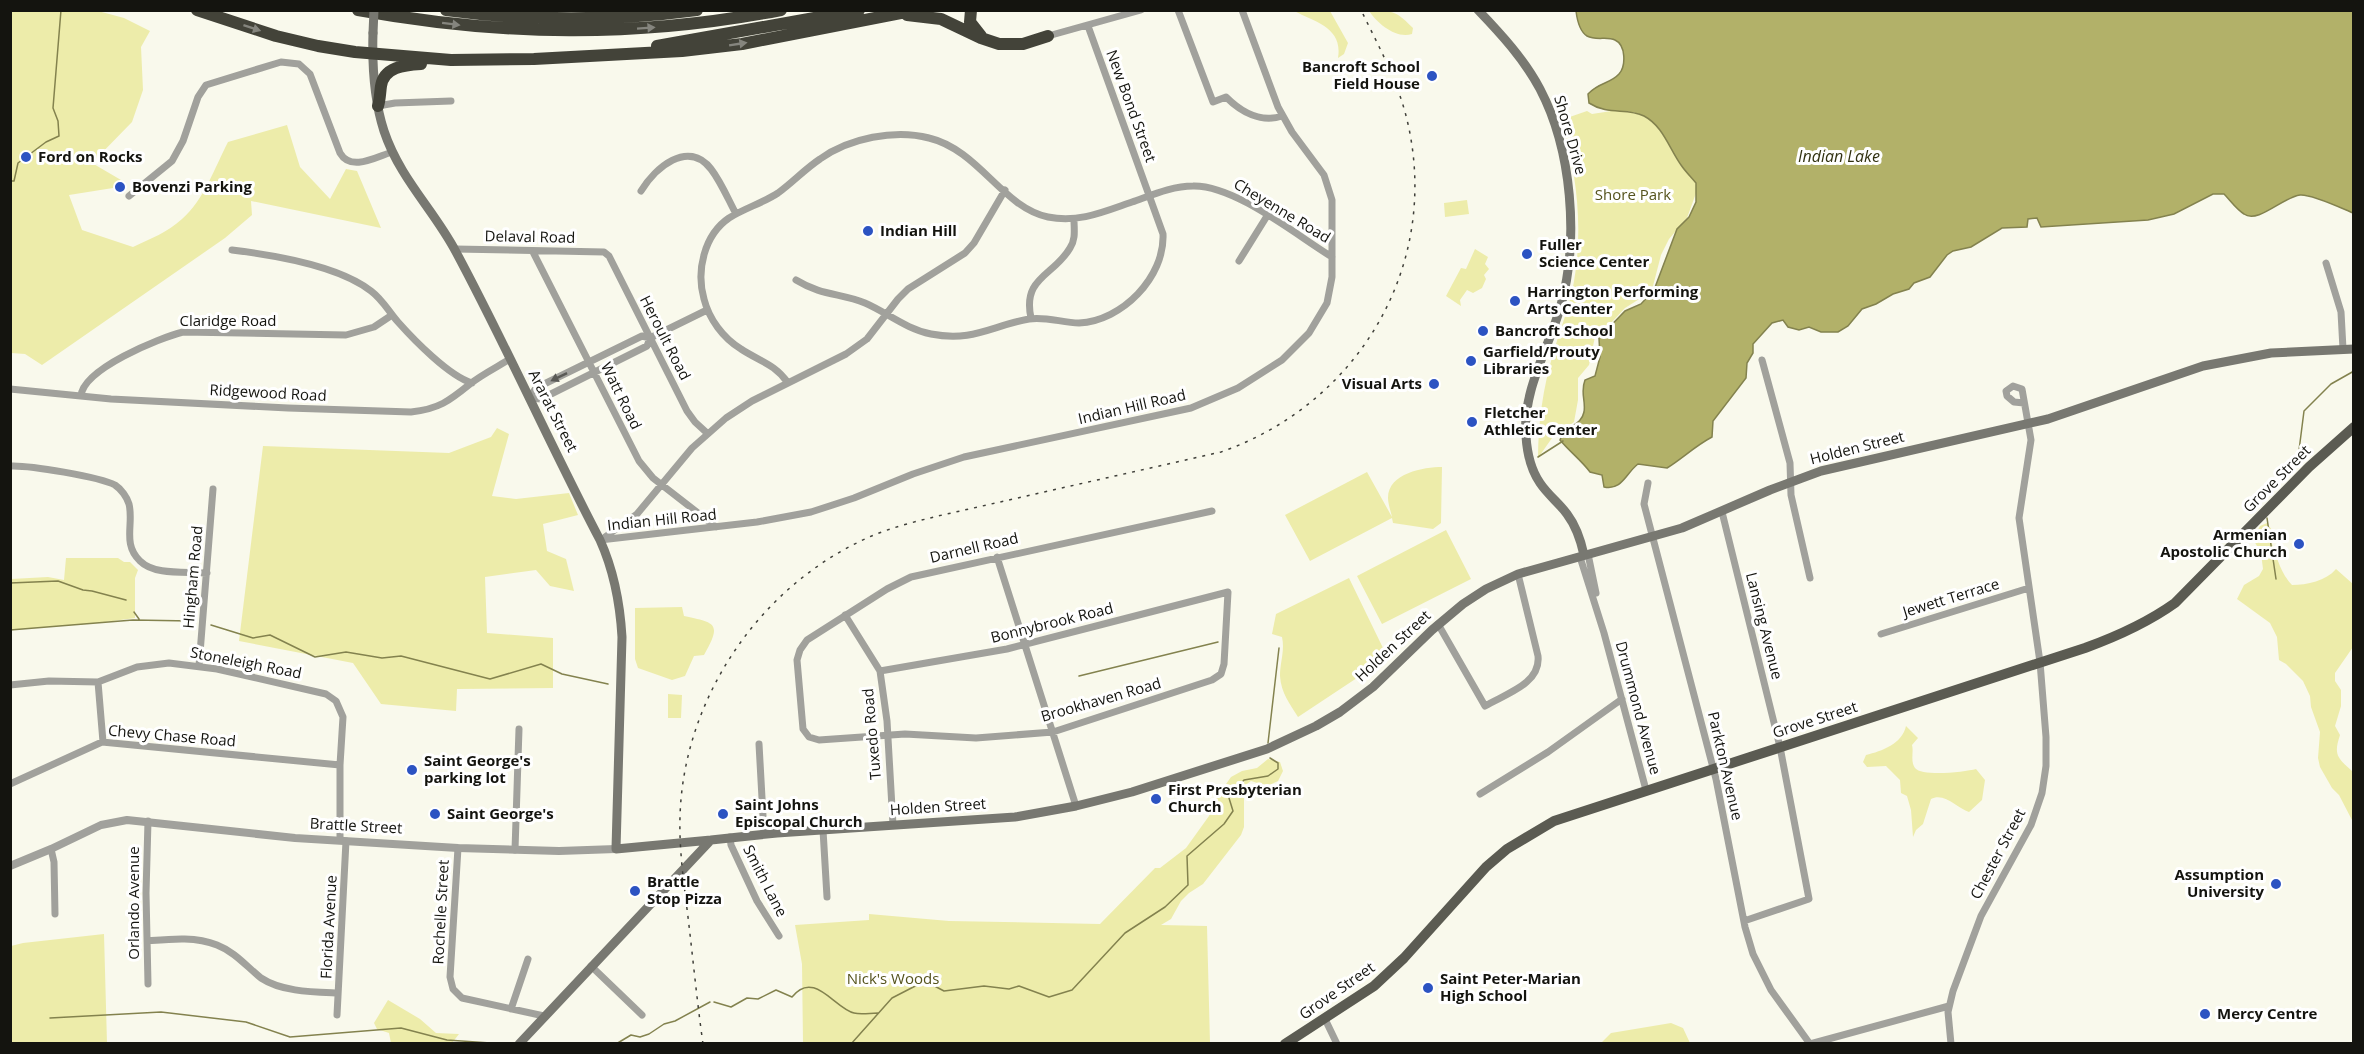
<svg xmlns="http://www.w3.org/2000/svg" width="2364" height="1054" font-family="'Open Sans',sans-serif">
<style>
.green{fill:#edecaa}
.water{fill:#b2b169;stroke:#83824e;stroke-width:1.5}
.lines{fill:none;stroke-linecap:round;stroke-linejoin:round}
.stream{stroke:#83824e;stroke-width:1.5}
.minor{stroke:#a1a19c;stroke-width:7}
.tertiary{stroke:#a1a19c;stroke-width:8}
.secondary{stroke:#787871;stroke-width:9}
.primary{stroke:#5b5b52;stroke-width:10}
.motorway{stroke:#434339;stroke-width:12}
.rail{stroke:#40403a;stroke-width:1.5;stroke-dasharray:3 6;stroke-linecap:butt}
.secondary-bridge{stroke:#787871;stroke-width:9}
.oneway{fill:#85857e}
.oneway2{fill:#5a5a56}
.poi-dot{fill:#2c53c2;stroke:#fff;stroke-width:2}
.labels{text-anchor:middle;stroke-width:6;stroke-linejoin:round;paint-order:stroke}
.poi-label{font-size:15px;font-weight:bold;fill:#14140f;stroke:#fff;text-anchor:start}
.street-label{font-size:15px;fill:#14140f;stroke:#fff}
.park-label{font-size:15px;fill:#55531d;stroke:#fff}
.water-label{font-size:16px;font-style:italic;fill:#313110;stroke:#fff}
</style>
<rect width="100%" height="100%" fill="#f9f9ec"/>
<!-- green -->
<path class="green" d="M10,11H98L124,18L150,31L141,47L143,90L132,122L92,163L121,180L113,188L69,195L82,230L133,247C150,239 168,232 182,219C204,200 215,167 228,142L287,125L300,167L330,199L346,169L357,171L381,228L251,201L252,215L225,238L42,365L25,354L11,353Z
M1294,11H1330L1348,43L1344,54L1338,58C1343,28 1316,22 1294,11Z
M1369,11C1393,10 1396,11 1413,28L1412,34C1396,39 1378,24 1369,11Z
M1618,110C1663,116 1659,130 1680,164C1685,173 1694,177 1699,185L1687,218L1669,239L1661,255L1653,286L1641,298L1625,308L1611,323L1596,332L1589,365L1578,378V400L1574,422L1552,438L1538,458C1538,423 1543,388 1553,354C1559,333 1567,313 1572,292C1584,234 1578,176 1561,120L1587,111L1592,114Z
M1467,200L1469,214L1445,217L1444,203Z
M1475,249L1488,257L1485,264L1489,269L1484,275L1486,279L1482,288L1473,293L1467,290L1460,300L1461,306L1446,296L1461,268L1466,269Z
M497,428L509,434L492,496L516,499L569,493L578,515L543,524L547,551L566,559L574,591L550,586L536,570L485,577L487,633L553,638V688L457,689L456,711L381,704L353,663L239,641L263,446L449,453L491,437Z
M1442,467L1441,523L1433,529L1393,523L1392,518L1310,561L1285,515L1367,472L1392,517C1391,512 1388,504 1388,498C1388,473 1424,467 1442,467Z
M2267,523L2274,533L2271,541C2276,555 2281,574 2292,585C2307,585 2326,581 2336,569L2353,584V647L2335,673V681L2341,690V706L2335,726L2340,735C2333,756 2338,758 2353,772V822L2339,795L2332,788L2320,767L2318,758L2320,732L2311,707L2310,696L2303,681L2286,664L2279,660L2277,637L2270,623L2237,599L2244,585L2259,576L2263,569L2261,553L2253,539L2260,526Z
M1446,530L1471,579L1382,624L1357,576Z
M66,558H118L124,562H130L138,570L135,578V618L98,623L11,630V579L48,577L64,580Z
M1349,578L1383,648L1378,664L1298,717C1290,704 1281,693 1280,676C1280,662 1285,651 1282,637L1272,634L1276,614Z
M682,607L684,616C716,623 722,623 704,655L694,656L685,676L672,680L638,668L635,659V608Z
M668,694L682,695L681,718H668Z
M1906,726L1918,738L1912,745C1914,752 1910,761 1915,768C1922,777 1965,772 1976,769L1985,780L1982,800L1969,812C1958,809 1945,792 1931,799L1923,824L1916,830L1913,837L1911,810L1907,796L1901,793L1900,780L1886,766L1867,767L1863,762L1866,755C1882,751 1902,744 1906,726Z
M1268,759L1280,762L1283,771L1278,781L1267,786L1251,781L1244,786V827L1241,835L1203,884L1189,893L1181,901L1171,919L1161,925L1207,926L1210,1043H803L802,964L795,925L869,920V914L949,921L1100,924L1155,868H1160L1186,848L1209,816L1214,801L1231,777L1242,771L1257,768Z
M104,934L107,1043H11V946L23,943Z
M388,1000L420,1019L436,1033L459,1034L452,1043H391L389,1033L377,1029L374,1023Z
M1671,1023L1683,1028L1690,1043H1601L1611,1033Z"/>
<!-- water -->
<path class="water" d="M1576,11H2353V213C2341,208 2312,194 2300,195C2283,197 2258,224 2244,214C2236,209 2230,200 2224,194H2213L2174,214L2148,220L2041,227L2037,218L2028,219L2027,227L2002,228L1971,247L1953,251L1947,255L1930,277L1914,283L1909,289L1893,294L1876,304L1862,309L1848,326L1838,332H1821L1809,327L1799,330L1788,327L1783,320L1772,323L1753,344V353L1747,363L1746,378L1713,421L1712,437C1695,446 1683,458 1667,468L1638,464C1626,473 1622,491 1604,487L1602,475L1590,472C1581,460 1570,452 1560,440C1564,425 1581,427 1584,412C1586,400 1580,393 1585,380L1595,376L1600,357L1599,338L1625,311L1641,304L1654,290L1677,229L1689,217L1696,202V183C1691,177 1685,171 1681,165C1669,148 1663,126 1644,116C1626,107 1609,116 1589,103L1588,94C1599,82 1610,84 1619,74C1626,66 1626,45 1615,40C1607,36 1596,41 1587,36C1579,31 1577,19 1576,11Z"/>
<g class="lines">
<!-- stream -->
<path class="stream" d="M10,181H14L18,163L46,142L59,136L58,121L53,108L61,10
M1538,457L1563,441
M2297,466L2304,411L2331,384L2354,371
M2267,518L2276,579
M10,583L58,581L83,590L92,591L126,600
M134,612L139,619
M211,625L253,638L270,635L315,657L346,652L382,658L401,656L490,679L541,664L562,674L608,684
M10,630L133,620L191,621
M1079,676L1218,642
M1268,743L1279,648
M714,1002L731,1007L747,998L758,999L776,990L792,997C814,969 835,1009 854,1013C861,1015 870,1013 878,1013
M50,1018L161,1012L246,1022L290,1037L401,1028L447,1040L505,1044
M616,1044L631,1035L640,1037L649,1034L664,1024L675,1021L710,1002
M851,1044L892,998L925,981L944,991L984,986L1009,989L1019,986L1049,997L1072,990L1125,933L1165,907L1188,885L1187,856L1224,824L1233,811L1229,798L1244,780L1268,776L1278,769V763L1270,758"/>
<!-- minor -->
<path class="minor" d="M1178,10L1213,102L1226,97C1241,112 1261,123 1282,116
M1048,36L1141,10
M378,106L395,103L451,101
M641,191C655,168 688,139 711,169C721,182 728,199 736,214
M129,196L172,161L183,141L198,97L206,85L281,62L299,64L310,74L340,153C351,172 376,157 392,152
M455,249L604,252L609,256L687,411L695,422L707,433
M232,250C273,255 339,266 371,291C383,300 389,312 398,322C414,340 449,376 472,383
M533,252L639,461L653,478L716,527
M1239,261L1267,216
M2326,263L2341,312L2343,349
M796,280C822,296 841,293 865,303C888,313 906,329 931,334C973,342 991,326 1029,319C1045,316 1063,323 1079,323C1122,321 1165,277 1163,234L1088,26
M1031,318C1022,277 1054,276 1070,248C1076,239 1074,229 1074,220
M1762,360L1790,463L1791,495L1810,578
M788,383C775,364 759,361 741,349C723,338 709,319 704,299C696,271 704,235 729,218C745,208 763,203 778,193C793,182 805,169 820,159C849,138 895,129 929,138C979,150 1003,208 1048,217C1079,223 1103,212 1132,202C1152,195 1172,186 1193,186C1235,185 1296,235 1332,257
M10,389L111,399L288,408L411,412C439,409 449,401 470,384C481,375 497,367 510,359
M81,396C83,369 159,338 183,332L346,335L374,327L392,315
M529,398L536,388L642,336L650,338L707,310
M529,398L541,399L647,346L650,338
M10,466C29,465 100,477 115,485C121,489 127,497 129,504C134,524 122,544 140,561C155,576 187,571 207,573
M1648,483L1644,504L1716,779L1745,927L1753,954L1771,990L1810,1044
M1722,512L1780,747L1809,899L1744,921
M605,537L637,514L692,448L726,418L752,401L846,354L867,339L898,299L908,289L965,253L974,243L1005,190
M600,540L757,522L811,512L854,498L913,474L964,457L1191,408L1238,388L1282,360L1309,333L1327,303L1332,277V200L1324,175L1292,132L1278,107L1242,10
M1588,554L1596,593
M997,557L1076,806
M1580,557L1604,633L1646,790
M845,615L880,671L887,721L893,825
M1438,624L1485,706C1505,694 1541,684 1538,656L1518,574
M1881,634L2029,588
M199,666L213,489
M880,671L1007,649L1228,592L1224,664L1221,674L1212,680L1053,732L976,738L905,734L819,740L809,737L803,729L797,660L800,650L807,640L887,589L911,577L1212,511
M98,682L103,742
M10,685L49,681L98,682L137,667L169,663L217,669L326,694L336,701L343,717L340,765V840
M759,744L764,834
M10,784L102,742L340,765
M1480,794L1548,752L1622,699
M823,830L827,897
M730,837L731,845L757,901L779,936
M458,848L450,977L453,989L462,998L544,1016
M51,849L54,862L55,914
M515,850L519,729
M147,941C170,939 195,936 217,945C235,952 246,966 261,978C282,992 314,992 338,993
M591,966L642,1015
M148,984L146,893L148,821
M511,1009L528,959
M337,1015L346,841
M1325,1019L1337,1044
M1810,1044L1949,1006
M1951,1044L1948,1012L1953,991L1981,916L2031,825L2042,793L2046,766V737L2040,662L2019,518L2031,440L2022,389L2013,386L2006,391L2007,396L2014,402L2024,403"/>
<!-- tertiary -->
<path class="tertiary" d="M10,866L51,849L101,825L127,820L295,838L458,848L559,851L616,849"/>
<!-- secondary -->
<path class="secondary" d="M1478,10C1501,34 1524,59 1540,89C1572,150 1579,239 1561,305C1549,348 1522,391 1526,436C1527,452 1531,470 1540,483C1548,495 1559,503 1567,514C1576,526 1581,541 1584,555
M373,33C372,66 374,100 384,131C400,179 434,210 456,252C507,347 550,445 600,540C614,571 620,603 622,637L616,849L711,840
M519,1044L711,840L777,833L1015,817L1076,806L1132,792L1267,749L1316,726L1340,712L1373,687L1432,630L1463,604L1486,589L1518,574L1682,528L1770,490L1821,471L2048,419L2203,366L2271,353L2354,349"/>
<!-- primary -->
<path class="primary" d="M1285,1044L1374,986L1404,958L1486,867L1507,849L1554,821L2085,648C2118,636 2147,623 2175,603L2309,467L2354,427"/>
<!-- motorway -->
<path class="motorway" d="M197,10L276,36L318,46L355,52L451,60L534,59L682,51L742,44L916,10
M358,10C502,36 637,38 781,10
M446,10C528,21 614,21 697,10
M971,10L970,22L981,36
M907,15L941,19L981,38L999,44H1023L1048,36
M657,46L859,10
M378,106C380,100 380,93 381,86C384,67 404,65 421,64"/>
<!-- rail -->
<path class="rail" d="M703,1044C697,1001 693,959 688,917C684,884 679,850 680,817C683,700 758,588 865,539C888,528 914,522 938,516L1221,452C1358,404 1440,267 1408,124C1399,83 1379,47 1361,10"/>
<!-- secondary-bridge -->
<path class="secondary-bridge" d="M373,33L374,10"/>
</g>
<!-- one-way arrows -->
<defs><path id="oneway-solid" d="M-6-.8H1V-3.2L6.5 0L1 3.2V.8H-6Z" transform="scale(1.5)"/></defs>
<g class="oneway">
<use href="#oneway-solid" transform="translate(451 24) rotate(7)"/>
<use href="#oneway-solid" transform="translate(252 28) rotate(18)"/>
<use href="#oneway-solid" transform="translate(646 28) rotate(-4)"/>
<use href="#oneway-solid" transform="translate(738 44) rotate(-9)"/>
</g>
<use class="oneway2" href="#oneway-solid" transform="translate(559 377) rotate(154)"/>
<!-- markers -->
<g class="poi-dot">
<circle cx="1432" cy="76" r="6"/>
<circle cx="26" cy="157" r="6"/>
<circle cx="120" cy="187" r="6"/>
<circle cx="868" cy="231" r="6"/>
<circle cx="1527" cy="254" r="6"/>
<circle cx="1515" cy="301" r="6"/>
<circle cx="1483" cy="331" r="6"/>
<circle cx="1471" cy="361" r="6"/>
<circle cx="1434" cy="384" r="6"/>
<circle cx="1472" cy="422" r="6"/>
<circle cx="2299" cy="544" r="6"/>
<circle cx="412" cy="770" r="6"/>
<circle cx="1156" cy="799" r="6"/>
<circle cx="435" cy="814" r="6"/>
<circle cx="723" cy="814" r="6"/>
<circle cx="2276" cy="884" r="6"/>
<circle cx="635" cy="891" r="6"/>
<circle cx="1428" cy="988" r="6"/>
<circle cx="2205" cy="1014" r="6"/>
</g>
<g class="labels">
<!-- poi labels -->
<g class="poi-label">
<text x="1420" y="72" text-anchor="end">Bancroft School<tspan x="1420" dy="17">Field House</tspan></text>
<text x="38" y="162">Ford on Rocks</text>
<text x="132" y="192">Bovenzi Parking</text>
<text x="880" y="236">Indian Hill</text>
<text x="1539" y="250">Fuller<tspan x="1539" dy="17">Science Center</tspan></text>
<text x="1527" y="297">Harrington Performing<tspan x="1527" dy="17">Arts Center</tspan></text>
<text x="1495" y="336">Bancroft School</text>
<text x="1483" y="357">Garfield/Prouty<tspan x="1483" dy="17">Libraries</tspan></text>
<text x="1422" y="389" text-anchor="end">Visual Arts</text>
<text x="1484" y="418">Fletcher<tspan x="1484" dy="17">Athletic Center</tspan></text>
<text x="2287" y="540" text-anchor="end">Armenian<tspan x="2287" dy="17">Apostolic Church</tspan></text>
<text x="424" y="766">Saint George's<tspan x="424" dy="17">parking lot</tspan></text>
<text x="1168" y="795">First Presbyterian<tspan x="1168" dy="17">Church</tspan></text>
<text x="735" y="810">Saint Johns<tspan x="735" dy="17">Episcopal Church</tspan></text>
<text x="447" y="819">Saint George's</text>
<text x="2264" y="880" text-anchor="end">Assumption<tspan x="2264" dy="17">University</tspan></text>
<text x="647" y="887">Brattle<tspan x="647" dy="17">Stop Pizza</tspan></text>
<text x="1440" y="984">Saint Peter-Marian<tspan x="1440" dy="17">High School</tspan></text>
<text x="2217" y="1019">Mercy Centre</text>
</g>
<!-- street labels -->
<g class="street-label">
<text transform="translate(1131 106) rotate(70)" y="5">New Bond Street</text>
<text transform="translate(1570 135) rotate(74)" y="5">Shore Drive</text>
<text transform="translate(1282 211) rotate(31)" y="5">Cheyenne Road</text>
<text transform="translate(530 237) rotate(1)" y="5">Delaval Road</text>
<text x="228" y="326">Claridge Road</text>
<text transform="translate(665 338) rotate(63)" y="5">Heroult Road</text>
<text transform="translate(268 393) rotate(3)" y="5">Ridgewood Road</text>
<text transform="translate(621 396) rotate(64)" y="5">Watt Road</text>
<text transform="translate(1132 407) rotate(-13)" y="5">Indian Hill Road</text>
<text transform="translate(553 411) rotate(63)" y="5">Ararat Street</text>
<text transform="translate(1857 448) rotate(-14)" y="5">Holden Street</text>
<text transform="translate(2277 479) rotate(-45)" y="5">Grove Street</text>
<text transform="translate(662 520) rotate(-6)" y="5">Indian Hill Road</text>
<text transform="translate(974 548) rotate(-13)" y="5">Darnell Road</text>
<text transform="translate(193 577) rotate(-85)" y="5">Hingham Road</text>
<text transform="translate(1951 598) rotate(-17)" y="5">Jewett Terrace</text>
<text transform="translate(1052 623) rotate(-14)" y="5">Bonnybrook Road</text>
<text transform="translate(1764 626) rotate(76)" y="5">Lansing Avenue</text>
<text transform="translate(1393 646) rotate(-43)" y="5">Holden Street</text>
<text transform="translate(246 663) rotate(11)" y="5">Stoneleigh Road</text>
<text transform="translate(1101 700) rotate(-16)" y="5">Brookhaven Road</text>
<text transform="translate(1638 708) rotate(75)" y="5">Drummond Avenue</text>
<text transform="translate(1815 720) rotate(-18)" y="5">Grove Street</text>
<text transform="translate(872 734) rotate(-95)" y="5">Tuxedo Road</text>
<text transform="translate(172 736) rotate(5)" y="5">Chevy Chase Road</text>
<text transform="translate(1725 766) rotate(77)" y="5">Parkton Avenue</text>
<text transform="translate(938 807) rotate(-4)" y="5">Holden Street</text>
<text transform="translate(356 826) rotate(3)" y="5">Brattle Street</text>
<text transform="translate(1998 854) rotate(-62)" y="5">Chester Street</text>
<text transform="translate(765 881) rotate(63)" y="5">Smith Lane</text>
<text transform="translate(134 903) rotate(-90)" y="5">Orlando Avenue</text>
<text transform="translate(441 912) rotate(-87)" y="5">Rochelle Street</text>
<text transform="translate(329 927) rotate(-87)" y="5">Florida Avenue</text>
<text transform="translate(1337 991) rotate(-35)" y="5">Grove Street</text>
</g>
<!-- park labels -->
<g class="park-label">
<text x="1633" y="200">Shore Park</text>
<text x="893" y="984">Nick's Woods</text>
</g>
<!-- water labels -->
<g class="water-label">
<text x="1839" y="162">Indian Lake</text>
</g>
</g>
<!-- border -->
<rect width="2364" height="1054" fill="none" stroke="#14140f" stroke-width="24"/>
</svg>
